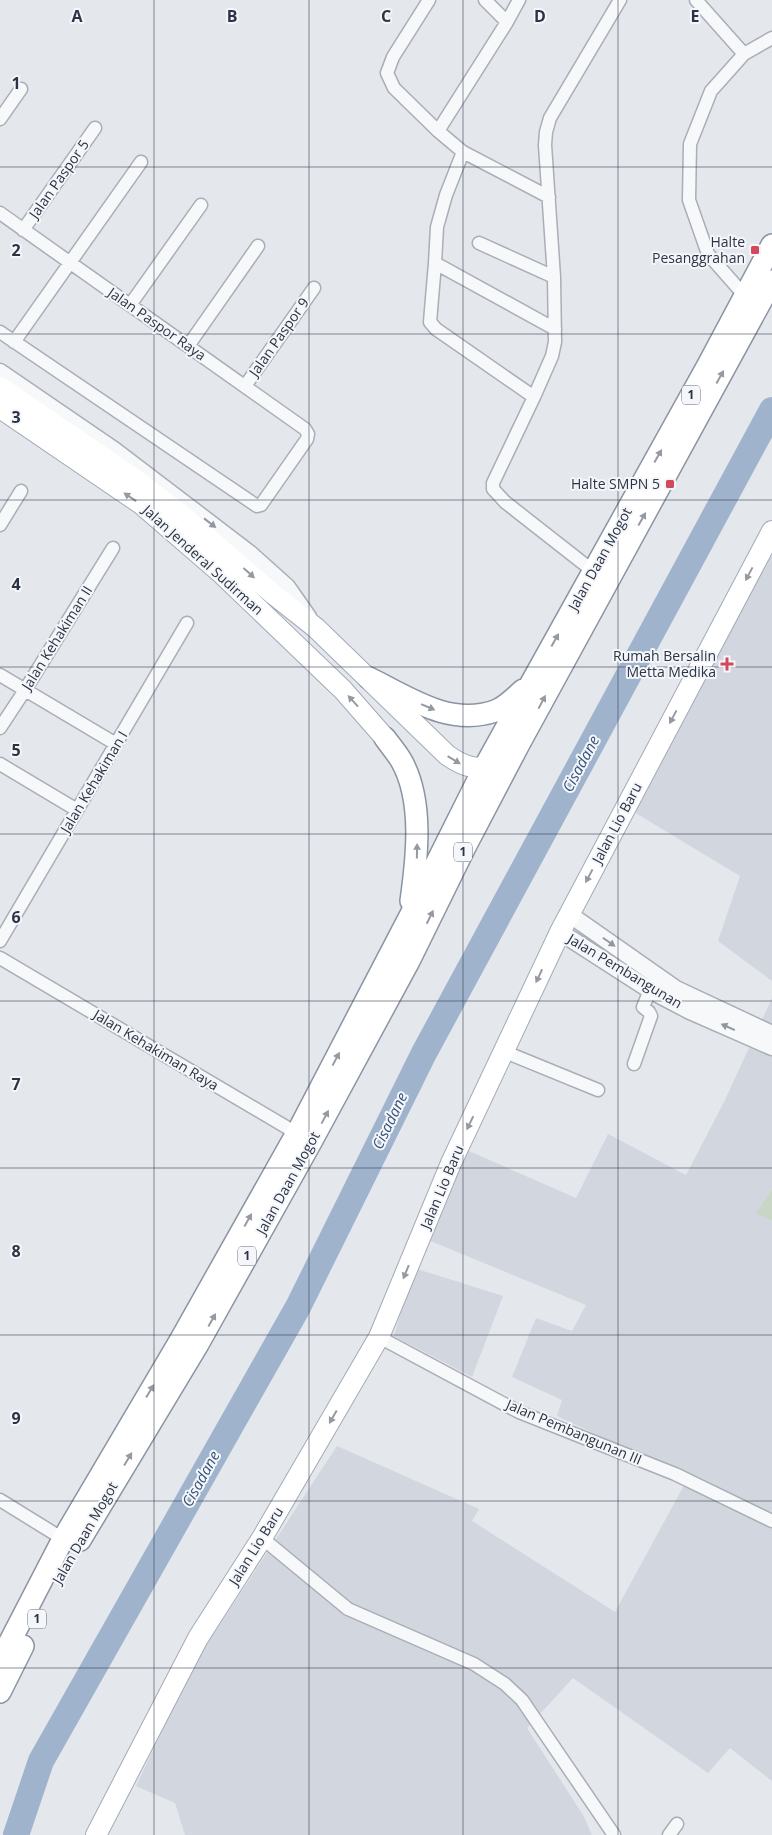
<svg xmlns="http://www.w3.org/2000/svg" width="772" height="1835" font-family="'Open Sans',sans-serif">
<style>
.built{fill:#d2d6de}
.green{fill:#c9d6c5}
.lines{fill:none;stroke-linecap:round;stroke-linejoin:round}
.river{stroke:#9fb4cc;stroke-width:26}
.minor-casing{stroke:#a9aeb7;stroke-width:15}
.tertiary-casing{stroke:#a9aeb7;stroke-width:19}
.primary-casing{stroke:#a3abb8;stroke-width:22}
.trunk-casing{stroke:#8b94a3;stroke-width:24}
.minor{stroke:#f7f8fa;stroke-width:12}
.tertiary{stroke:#f7f8fa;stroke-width:16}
.primary{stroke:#fff;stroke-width:20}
.trunk{stroke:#fff;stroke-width:21}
.oneway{fill:#959aa2}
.oneway2{fill:#9196a0}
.grid{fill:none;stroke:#2b3445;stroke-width:1;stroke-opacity:0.55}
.poi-dot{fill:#d1495b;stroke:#f4f6f9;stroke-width:2}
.labels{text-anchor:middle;stroke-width:4;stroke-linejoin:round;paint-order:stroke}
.shield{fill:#f4f6f9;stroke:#676e7b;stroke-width:1}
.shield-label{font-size:12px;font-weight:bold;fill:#2b3445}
.street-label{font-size:14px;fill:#2b3445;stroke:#f4f6f9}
.poi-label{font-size:14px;fill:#2b3445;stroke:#f4f6f9;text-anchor:end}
.water-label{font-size:15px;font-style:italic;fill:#34527a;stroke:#f4f6f9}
.grid-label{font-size:16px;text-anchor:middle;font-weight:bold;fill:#2b3445;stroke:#f4f6f9;stroke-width:4;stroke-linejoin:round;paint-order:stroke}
</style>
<rect width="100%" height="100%" fill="#e4e7ec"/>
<!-- built -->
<path class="built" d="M772,553V981L718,941L740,876L629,809Z
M772,998V1189L757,1213L772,1221V1781L730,1748L708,1773L573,1678L527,1728L583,1815L592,1835H185L175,1803L136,1786L192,1667L337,1446L479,1509L472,1521L615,1612L688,1478L557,1416L562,1400L512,1377L536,1318L572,1331L586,1305L428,1240L462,1148L576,1198L608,1134L686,1175L724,1102Z
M414,1268L503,1296L472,1377L394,1336Z"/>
<!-- green -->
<path class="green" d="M772,1189V1221L756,1213Z"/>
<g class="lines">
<!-- river -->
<path class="river" d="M16,1835L41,1761L298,1307L424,1053L772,410"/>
<!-- minor casing -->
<g class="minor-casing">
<path id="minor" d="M429,0L393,57L387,73L394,88L438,131L463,152L549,197
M485,0L507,22
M696,0L744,54
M0,119L21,89
M438,131L507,22L519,0
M0,213L305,429L308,434L307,439L261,505L257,506L0,332
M23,230L95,128
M479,243L554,277
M435,263L437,227L446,195L463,152
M745,296L708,254L689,200L690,144L711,91L744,54L772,38
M130,305L201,205
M14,342L141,162
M188,346L258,246
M245,386L314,288
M534,397L436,329L430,322L435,263L555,329
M0,525L21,491
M593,571L505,502L493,489V483L534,397L552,356L555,342L554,277L545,145L546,132L550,118L620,0
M0,675L116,744
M0,728L25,690L113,548
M0,764L77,810
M0,941L187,623
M0,958L303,1137
M505,1052L598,1090
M634,1064L651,1016L649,1012L643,1007L650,990
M379,1337L519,1412L675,1474L772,1521
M0,1500L68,1542
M262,1538L348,1609L474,1664L505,1684L522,1700L614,1835
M669,1835L677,1824"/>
</g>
<!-- tertiary casing -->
<g class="tertiary-casing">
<path id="tertiary" d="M0,372L114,450L249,553L287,587L308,617
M569,914L676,989L772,1034
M560,932L650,990L690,1011L772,1047"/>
</g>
<!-- primary casing -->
<g class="primary-casing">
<path id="primary" d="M0,387L132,477L184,517L273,594L316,628L447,755C464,767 480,773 498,761
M0,408L141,504L222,574L343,690L385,738
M96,1835L198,1638L262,1538L379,1337L451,1163L560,932L772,531"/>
</g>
<!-- trunk casing -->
<g class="trunk-casing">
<path id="trunk" d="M369,678C408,697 449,727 495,711C506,707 514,698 523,690
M385,738C390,745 396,752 401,760C424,800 417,858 411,901
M80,1540L198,1344L311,1142L409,961L465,847L519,744L772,281
M0,1661L63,1539L181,1339L297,1133L410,916L484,768L708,365L772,245
M0,1692L23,1646"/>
</g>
<!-- minor -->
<use href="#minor" class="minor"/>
<!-- tertiary -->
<use href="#tertiary" class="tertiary"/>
<!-- primary -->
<use href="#primary" class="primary"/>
<!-- trunk -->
<use href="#trunk" class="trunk"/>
</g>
<!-- one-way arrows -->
<defs><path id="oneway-solid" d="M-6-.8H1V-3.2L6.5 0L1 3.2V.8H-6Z" transform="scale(1.25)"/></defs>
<g class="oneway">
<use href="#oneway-solid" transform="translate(720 377) rotate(-61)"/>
<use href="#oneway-solid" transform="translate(658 456) rotate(-61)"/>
<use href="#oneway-solid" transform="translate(130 497) rotate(-146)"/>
<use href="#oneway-solid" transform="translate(642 519) rotate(-61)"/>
<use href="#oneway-solid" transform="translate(249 573) rotate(42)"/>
<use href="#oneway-solid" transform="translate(749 574) rotate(118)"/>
<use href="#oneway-solid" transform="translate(555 640) rotate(-61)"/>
<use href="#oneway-solid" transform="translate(353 701) rotate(-132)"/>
<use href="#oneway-solid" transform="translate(542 702) rotate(-62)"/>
<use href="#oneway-solid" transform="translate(428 707) rotate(23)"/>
<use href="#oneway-solid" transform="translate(673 717) rotate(118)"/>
<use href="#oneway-solid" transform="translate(454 760) rotate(31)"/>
<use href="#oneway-solid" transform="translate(417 851) rotate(-89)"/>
<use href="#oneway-solid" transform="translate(589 876) rotate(118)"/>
<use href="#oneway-solid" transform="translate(430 917) rotate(-64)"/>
<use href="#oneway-solid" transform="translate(539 976) rotate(115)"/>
<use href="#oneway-solid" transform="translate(336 1059) rotate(-62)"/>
<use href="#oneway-solid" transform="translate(325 1117) rotate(-62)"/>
<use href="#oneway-solid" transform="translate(470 1123) rotate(116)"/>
<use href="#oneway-solid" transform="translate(248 1220) rotate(-61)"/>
<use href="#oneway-solid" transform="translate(406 1272) rotate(112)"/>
<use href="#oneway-solid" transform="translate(212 1320) rotate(-61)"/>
<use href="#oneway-solid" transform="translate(150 1391) rotate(-59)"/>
<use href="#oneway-solid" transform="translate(333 1417) rotate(120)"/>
<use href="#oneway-solid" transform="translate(128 1459) rotate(-59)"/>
</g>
<g class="oneway2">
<use href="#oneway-solid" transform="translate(210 523) rotate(38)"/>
<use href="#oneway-solid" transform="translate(609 942) rotate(35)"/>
<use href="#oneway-solid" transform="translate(728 1027) rotate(-156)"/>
</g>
<!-- grid -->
<path class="grid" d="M154,0V1835M309,0V1835M463,0V1835M618,0V1835M0,167H772M0,334H772M0,500H772M0,667H772M0,834H772M0,1001H772M0,1168H772M0,1335H772M0,1501H772M0,1668H772"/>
<!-- markers -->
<g class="poi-dot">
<rect x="750" y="245" width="10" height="10" rx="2.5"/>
<rect x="665" y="479" width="10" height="10" rx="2.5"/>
<path d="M724.5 656.5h5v5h5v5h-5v5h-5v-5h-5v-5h5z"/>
</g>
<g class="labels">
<!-- shield labels -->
<g class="shield">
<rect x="682" y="385.5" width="18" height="19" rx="4"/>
<rect x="454" y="842.5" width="18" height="19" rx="4"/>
<rect x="238" y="1246.5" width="18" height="19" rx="4"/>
<rect x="28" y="1609.5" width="18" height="19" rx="4"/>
</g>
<g class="shield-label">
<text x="691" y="399">1</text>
<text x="463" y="856">1</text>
<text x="247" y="1260">1</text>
<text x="37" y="1623">1</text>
</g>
<!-- street labels -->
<g class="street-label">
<text transform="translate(59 179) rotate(-55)" y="5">Jalan Paspor 5</text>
<text transform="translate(157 324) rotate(35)" y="5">Jalan Paspor Raya</text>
<text transform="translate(279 337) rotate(-55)" y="5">Jalan Paspor 9</text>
<text transform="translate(600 559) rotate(-61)" y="5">Jalan Daan Mogot</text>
<text transform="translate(203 560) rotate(42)" y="5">Jalan Jenderal Sudirman</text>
<text transform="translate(57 638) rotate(-58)" y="5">Jalan Kehakiman II</text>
<text transform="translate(94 782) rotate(-59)" y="5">Jalan Kehakiman I</text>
<text transform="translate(617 823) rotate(-62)" y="5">Jalan Lio Baru</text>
<text transform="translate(625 971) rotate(31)" y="5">Jalan Pembangunan</text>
<text transform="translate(156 1050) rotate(31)" y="5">Jalan Kehakiman Raya</text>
<text transform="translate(288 1183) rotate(-61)" y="5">Jalan Daan Mogot</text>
<text transform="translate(442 1187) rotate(-67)" y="5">Jalan Lio Baru</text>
<text transform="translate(574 1432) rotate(23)" y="5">Jalan Pembangunan III</text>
<text transform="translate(85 1533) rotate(-60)" y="5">Jalan Daan Mogot</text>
<text transform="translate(256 1546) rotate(-58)" y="5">Jalan Lio Baru</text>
</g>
<!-- poi labels -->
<g class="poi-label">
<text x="745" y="247">Halte<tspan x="745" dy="16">Pesanggrahan</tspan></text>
<text x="660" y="489">Halte SMPN 5</text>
<text x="716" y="661">Rumah Bersalin<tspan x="716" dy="16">Metta Medika</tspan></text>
</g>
<!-- water labels -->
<g class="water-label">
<text transform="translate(581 764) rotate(-62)" y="5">Cisadane</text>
<text transform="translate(390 1121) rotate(-64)" y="5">Cisadane</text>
<text transform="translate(201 1479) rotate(-61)" y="5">Cisadane</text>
</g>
</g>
<g class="grid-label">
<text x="77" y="22">A</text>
<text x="232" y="22">B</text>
<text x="386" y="22">C</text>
<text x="540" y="22">D</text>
<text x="695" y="22">E</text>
<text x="16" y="89">1</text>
<text x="16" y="256">2</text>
<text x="16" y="423">3</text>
<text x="16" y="590">4</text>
<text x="16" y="756">5</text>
<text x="16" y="923">6</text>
<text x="16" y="1090">7</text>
<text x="16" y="1257">8</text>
<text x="16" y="1424">9</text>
</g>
</svg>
